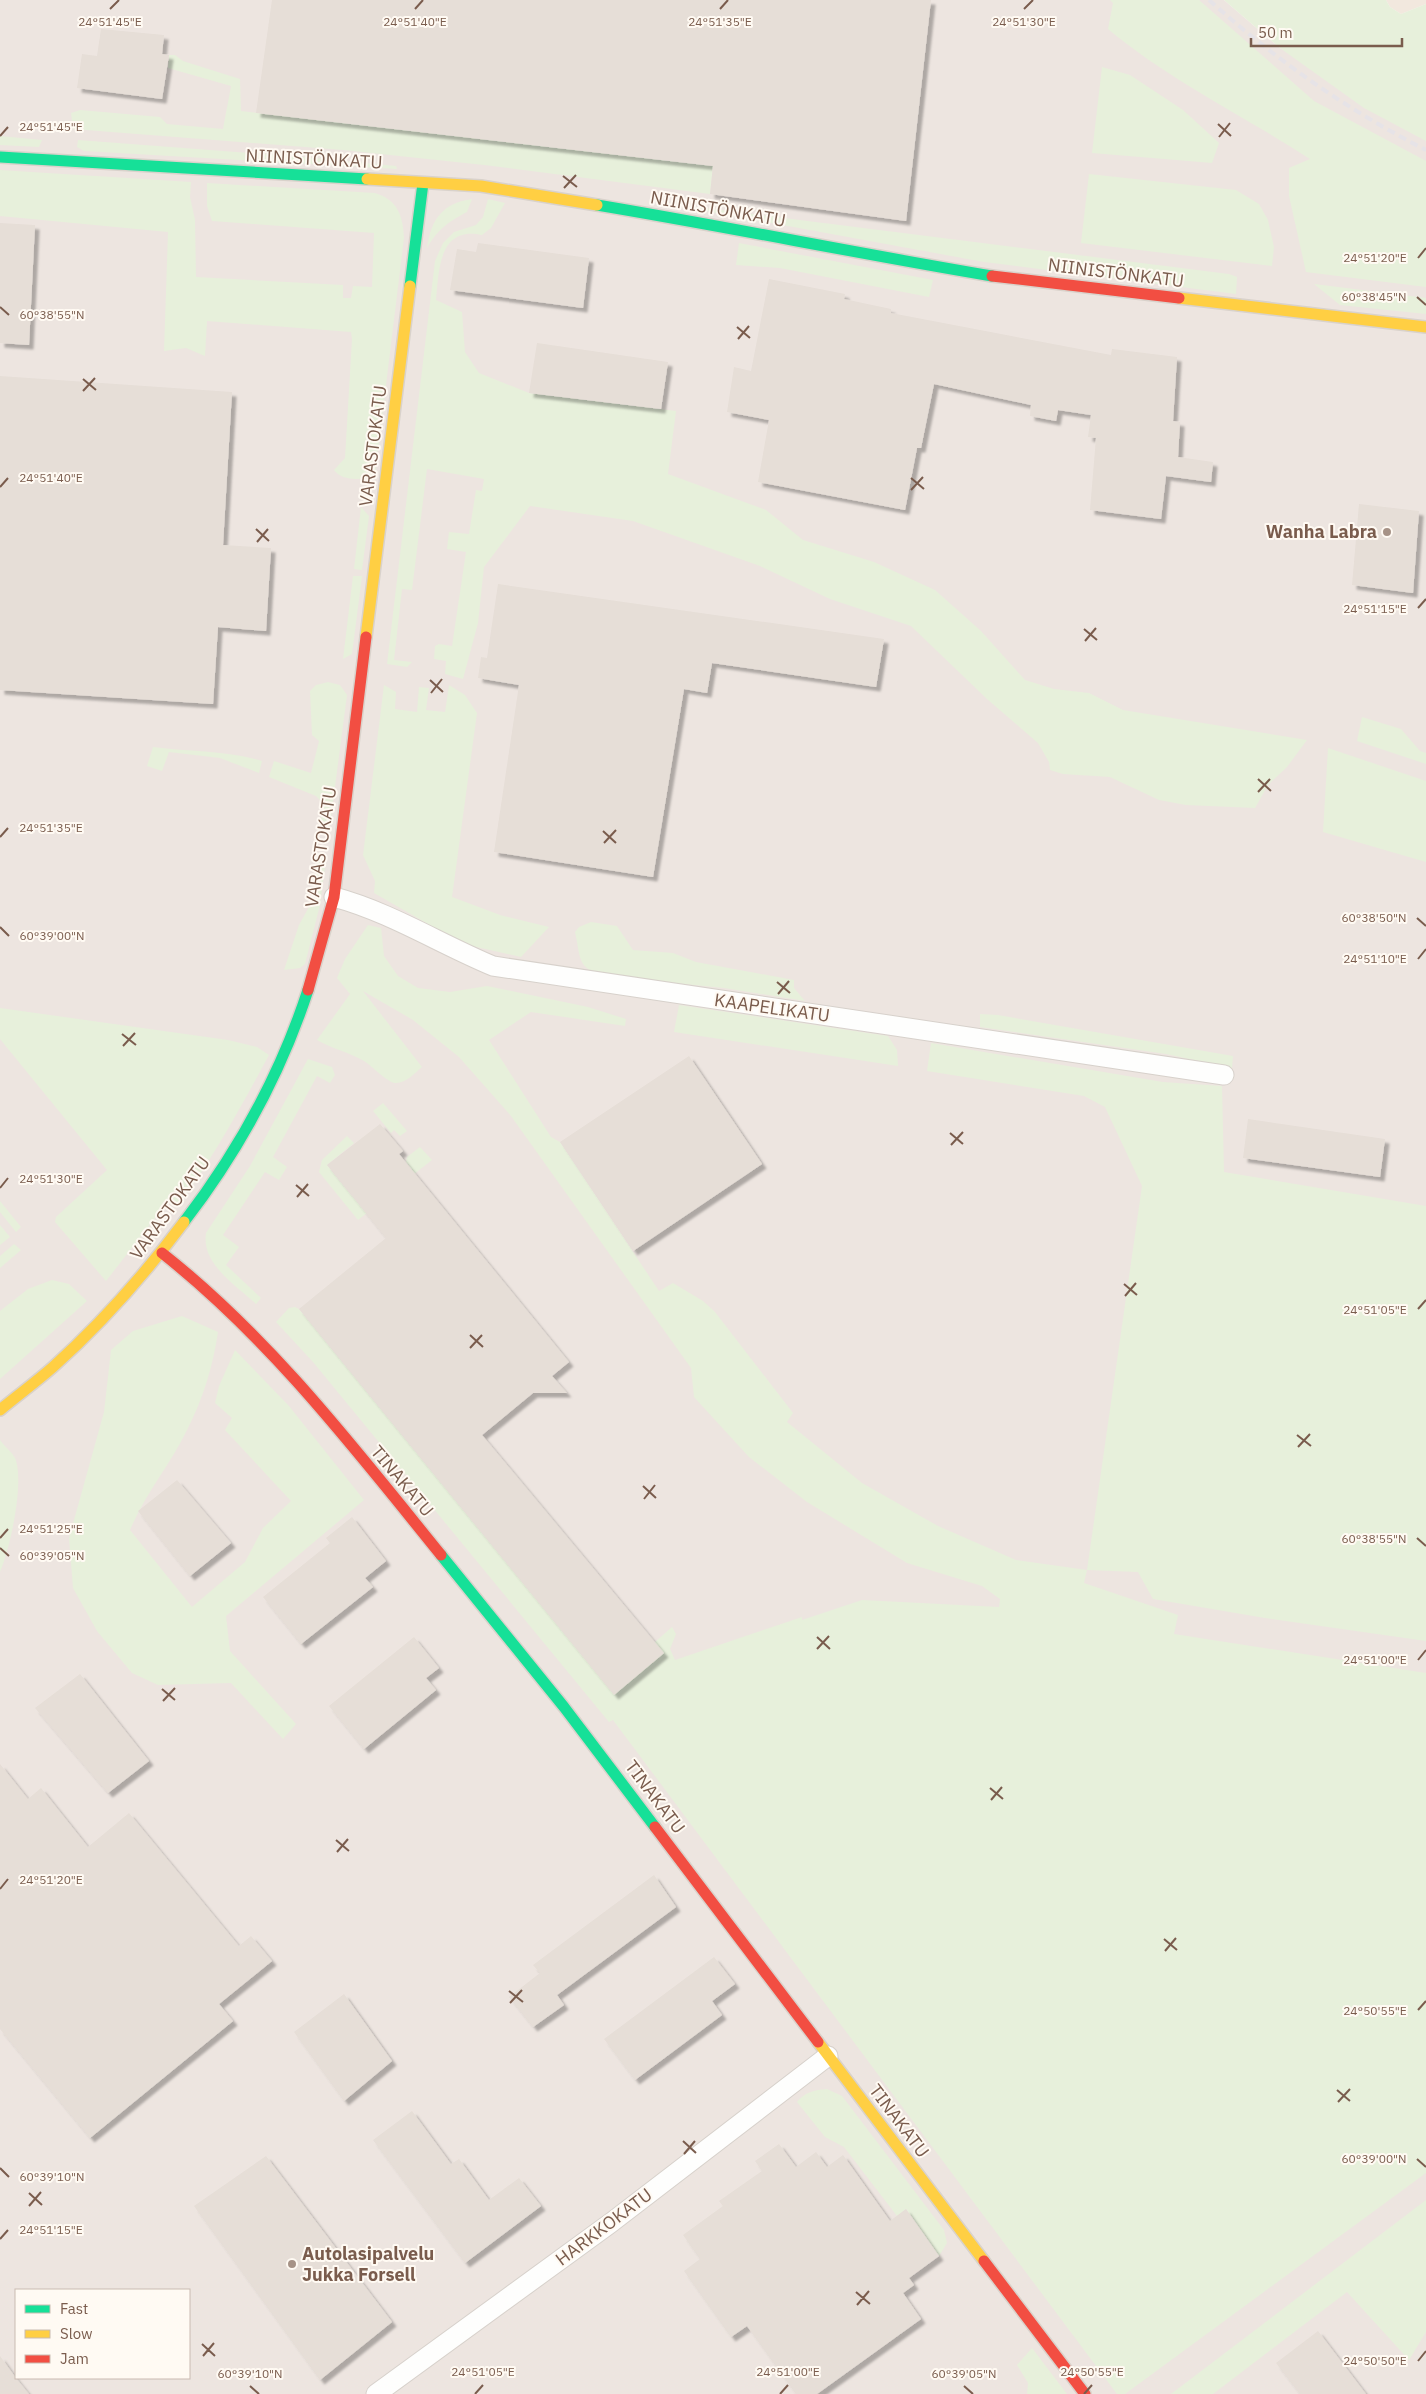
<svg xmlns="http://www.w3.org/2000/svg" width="1426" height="2394" font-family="'IBM Plex Sans',sans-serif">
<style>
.residential{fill:#f2e8de}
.industrial{fill:#ede5e0;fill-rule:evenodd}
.green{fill:#e7f0db}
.building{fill:#e6ded7;filter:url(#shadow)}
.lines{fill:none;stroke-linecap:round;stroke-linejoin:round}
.street-casing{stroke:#d7d1cb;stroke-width:21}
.fast-casing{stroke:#d9d2cb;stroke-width:14}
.slow-casing{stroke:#d9d2cb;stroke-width:14}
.jam-casing{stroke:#d9d2cb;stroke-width:14}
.street{stroke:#fefefd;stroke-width:19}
.fast{stroke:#16e098;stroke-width:11}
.slow{stroke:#ffcf43;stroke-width:11}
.jam{stroke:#f24e42;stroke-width:11}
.rail{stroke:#e6e3e7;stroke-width:4;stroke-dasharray:8 5;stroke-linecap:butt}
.ticks{fill:none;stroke:#7a5c4d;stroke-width:2}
.poi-dot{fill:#a69286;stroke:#fffaf3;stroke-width:2}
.labels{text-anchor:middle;stroke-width:4;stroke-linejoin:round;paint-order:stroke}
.street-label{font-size:18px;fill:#7a5c4d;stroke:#fffaf3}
.poi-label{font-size:18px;font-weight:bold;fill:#7a5c4d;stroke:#fffaf3;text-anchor:end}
.ticks-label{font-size:12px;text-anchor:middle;fill:#7a5c4d;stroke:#fffaf3;stroke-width:4;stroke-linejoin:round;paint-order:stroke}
</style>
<defs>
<filter id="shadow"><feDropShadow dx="4.5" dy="4.5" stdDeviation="1" flood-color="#0004"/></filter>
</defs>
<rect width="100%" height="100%" fill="#f9f5f0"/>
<!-- residential -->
<path class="residential" d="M1386,0H1426V4L1401,14L1390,7Z"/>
<!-- industrial -->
<path class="industrial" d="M0,0H1224L1280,48L1426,120V2394H0ZM16,2290H189V2378H16Z"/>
<!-- green -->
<path class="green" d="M1110,0H1199L1314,101L1426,161V287L1306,272L1289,196V168L1310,159C1244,116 1169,80 1108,29L1113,3Z
M1224,0H1386L1390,7L1401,14L1426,4V141L1364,108L1280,48Z
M169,55H175L183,61L240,79L241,111L713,166L710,194L484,165L343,150L73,129L71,113L80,110L160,117L167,124L223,129L231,86L168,68Z
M1102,67L1130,75L1183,110L1219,143L1212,163L1092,153Z
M0,136L42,140L39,147L0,145Z
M78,140L303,157L396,166L397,169L84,151L77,147Z
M0,170L191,182L190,197L195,220L196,277L343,285V298H351L353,286L372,287L374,233L212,221L207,206V183L375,193C398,200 403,216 404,238L375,475C363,480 343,482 334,470L345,458L352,339L351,332L207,321L205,356L186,348L164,351L168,232L0,216Z
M1089,174L1236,190L1259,204L1268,220L1274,247L1272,266L1081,243Z
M472,199L467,212C448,222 438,229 427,248C431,219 443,203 472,199Z
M488,199L505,203L491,228L482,235C439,226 439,269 436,300L462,312L465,352L479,373L529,393L676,411L668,474L766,510L803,540L874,562L935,590L981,631L1025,680L1054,689L1089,693L1123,710L1307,740L1287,767L1268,785L1255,808L1186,805L1159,800L1110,777L1063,774L1050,770L1049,762L1038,743L987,699L911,626L830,599L760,566L633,521L530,506L484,567L478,623L463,679L445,674L446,661L434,659L435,646L439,644L452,646L466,552L447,549L449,532L469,534L476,490L482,491L484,479L427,469L412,590L402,589L394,660L412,662L407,667L387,664L435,261L443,243L454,232L476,225L483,217Z
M657,202L1229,274L1237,277L1236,294L984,262Z
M739,243L933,280L929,297L780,268L736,265Z
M1314,284L1426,298V314L1340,305Z
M361,507L369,516L362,570L354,569Z
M353,576H362L352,654L343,659Z
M328,682L340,685L347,695L330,825L320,831L323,803L316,796L269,777L274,761L311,773L319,741L312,735L310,691L316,685Z
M384,685L396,692L395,709L417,712L419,687L429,688L426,710L445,712L449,685L465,695L477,713L452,897L500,915L549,927L521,957L472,946L456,940L374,893L375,881L363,855Z
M1362,717L1401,729L1420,751L1426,753V764L1357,741Z
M153,747C191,752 225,750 262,761L259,773L220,758L169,752L162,771L147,766Z
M1328,748L1426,781V862L1323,832Z
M318,853L326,859L320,905L305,964L300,968L284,970L299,925L314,898Z
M591,922L617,926L633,950L673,953L696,962L794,980V988L805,1001L724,988L605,976C576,968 581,958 575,932L579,927Z
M368,925L381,928L384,956L398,976L418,988L450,992L487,986L588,1007L626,1019L625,1026L531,1012L489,1040L551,1137L560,1142L659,1291L673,1283L703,1301L715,1312L793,1413L787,1422L862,1483L938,1526L1016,1560L1087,1570L1142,1186L1105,1107L1084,1096L927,1071L931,1043L1163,1082L1222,1086L1224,1172L1426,1206V1641L1265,1618L1153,1599L1138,1572L1087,1570L1084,1583L1178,1615L1174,1634L1426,1673V2173L1125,2394H1117L613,1720L609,1722L313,1362L276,1322L289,1308L295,1307L299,1309L614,1694L655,1642L672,1627L676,1634L670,1649L675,1660L802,1617V1620L862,1600L999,1607L1000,1599L982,1586L907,1563L807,1502L749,1457L694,1397L691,1368L511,1116L459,1057L413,1020L363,991L422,1067C415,1073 405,1084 395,1083C387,1082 372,1066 364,1061C349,1052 332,1049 317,1040L350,994L337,978L345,959Z
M679,1005L888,1036L897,1050L898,1066L674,1032Z
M0,1008L228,1040L257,1047L269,1055C241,1107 213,1158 178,1206L169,1200L106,1281L55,1222L56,1217L107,1170L0,1039Z
M980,1014L998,1015L1233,1056L1232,1068L1166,1054L980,1027Z
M308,1059L332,1067L335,1075L330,1083L317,1076L273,1157L287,1167L279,1180L265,1172L223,1235L239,1247L226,1265L261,1298L256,1304C236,1285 201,1264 206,1233L250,1166Z
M383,1103L407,1131L400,1136L394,1130L391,1133L373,1111Z
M347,1136L354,1143L327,1165L351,1195L372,1209L358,1220L319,1172L322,1160Z
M420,1147L432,1160L404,1182L410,1167L406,1162L407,1157Z
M0,1201L21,1227L16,1232L0,1212Z
M0,1225L10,1237L0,1245Z
M14,1244L21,1250L0,1268V1256Z
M52,1280L69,1284L87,1301L0,1379V1311L28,1289Z
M182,1316L218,1332C213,1366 203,1399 187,1430C170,1465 145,1494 130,1530L192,1607L245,1562L263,1528L291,1501L225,1430L232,1418L215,1403L219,1386L235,1350L289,1406L364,1500L226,1616L230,1651L296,1724L283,1739L231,1683L158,1685L132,1673L97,1631L73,1588L69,1538L104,1412L111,1350L133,1331Z
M0,1440C4,1446 12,1452 15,1458C25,1481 10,1549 0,1572Z
M827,2089L842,2096L944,2230L947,2243L939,2256L906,2209L897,2216L844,2147L825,2137L797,2102C805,2092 814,2090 827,2089Z
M1426,2200V2332L1409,2360L1347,2292L1213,2394H1171Z
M1032,2348L1067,2394H1027L1028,2383L1017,2365Z"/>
<!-- building -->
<path class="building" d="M272,0H931L906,221L710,194L713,166L256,113Z
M101,29L164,35L162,54L169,55L162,99L77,88L82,54L97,56Z
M0,223L35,225L29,345L0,343Z
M478,243L589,258L583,308L450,290L457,249L476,252Z
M769,279L845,294L844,299L891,309V313L1111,355L1112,349L1177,357L1173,421L1180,422L1178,457L1213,462L1211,482L1166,476L1161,519L1090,510L1096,438L1088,437L1091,415L1058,410L1056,421L1030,416L1031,405L934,384L921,448H917L905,510L758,482L769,420L727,412L734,367L751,371Z
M537,343L668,362L661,409L529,393Z
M0,376L232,392L223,545L271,548L266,631L218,627L213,704L0,690Z
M1359,504L1419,511L1413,593L1352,585Z
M498,584L884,639L876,687L712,663L707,693L684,689L653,877L494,852L519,685L478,678L481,657L487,658Z
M689,1056L762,1164L633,1251L560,1142Z
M1248,1119L1385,1139L1380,1177L1243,1158Z
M380,1124L403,1151L399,1154L569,1362L552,1376L567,1393H533L482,1435L664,1653L614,1695L299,1309L386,1238L327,1165Z
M177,1480L231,1543L190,1576L138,1511Z
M352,1517L386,1561L365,1578L373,1587L301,1644L263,1597L330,1543L326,1538Z
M414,1637L439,1668L426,1678L436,1690L364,1749L329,1706Z
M80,1674L149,1761L108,1793L35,1708Z
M0,1764L28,1799L41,1788L88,1847L129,1813L239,1946L251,1936L272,1961L219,2004L233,2021L90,2138L0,2029Z
M654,1875L676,1907L557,1995L564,2005L533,2027L509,1997L540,1973L533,1965Z
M714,1957L735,1984L712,2001L722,2015L635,2080L604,2039Z
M344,1994L392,2061L344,2101L294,2032Z
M412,2111L451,2164L459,2159L489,2200L519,2178L541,2206L465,2263L373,2140Z
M779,2144L796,2167L816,2152L827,2167L843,2155L890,2221L906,2209L939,2256L909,2278L914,2285L903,2293L921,2319L817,2394H796L747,2326L731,2337L684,2271L700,2259L683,2235L723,2206L719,2201L762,2171L755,2161Z
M266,2156L392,2322L320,2380L194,2206Z
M1318,2331L1366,2394H1300L1276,2363Z
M0,2356L16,2378L29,2394H0Z"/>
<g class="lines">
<!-- street casing -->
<g class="street-casing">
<path id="street" d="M334,897C390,912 440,944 493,966L1224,1075
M376,2394L612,2222L828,2056"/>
</g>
<!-- fast casing -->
<g class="fast-casing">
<path id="fast" d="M0,157L367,179
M597,205C729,227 860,254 992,276
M410,286L423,183
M184,1222C237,1153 281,1073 308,990
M441,1555L564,1707L655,1827"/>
</g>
<!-- slow casing -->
<g class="slow-casing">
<path id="slow" d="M367,179L481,186L597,205
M1179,298L1426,327
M366,637L410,286
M0,1410C18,1395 36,1382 53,1367C102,1323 145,1274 184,1222
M818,2042L984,2261"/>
</g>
<!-- jam casing -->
<g class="jam-casing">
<path id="jam" d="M992,276L1179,298
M308,990L334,897L366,637
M162,1253C270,1338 355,1449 441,1555
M655,1827L818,2042
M984,2261L1085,2394"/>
</g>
<!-- street -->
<use href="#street" class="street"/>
<!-- fast -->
<use href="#fast" class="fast"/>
<!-- slow -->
<use href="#slow" class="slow"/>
<!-- jam -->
<use href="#jam" class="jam"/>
<!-- rail -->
<path class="rail" d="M1209,0C1275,59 1347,110 1426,150"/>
</g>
<!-- ticks -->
<path class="ticks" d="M110,9L119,0M415,9L423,0M720,9L728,0M1024,9L1033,0M1218,124L1231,136M0,136L8,127M1219,137L1230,123M563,176L577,187M564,188L576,175M1418,258L1426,248M1417,297L1426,305M0,307L9,315M737,327L750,338M738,339L749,326M83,379L96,390M83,391L95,378M911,478L924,489M0,487L8,478M911,490L923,477M256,529L269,541M257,542L268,529M1418,608L1426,599M1084,629L1097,640M1085,641L1096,628M430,680L443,692M431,693L442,679M1258,779L1271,791M1258,792L1270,779M603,831L616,843M0,837L8,828M604,843L616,830M1417,918L1426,926M0,927L9,936M1418,959L1426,949M777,982L790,993M778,994L789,981M122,1034L136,1045M123,1046L135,1033M950,1133L963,1144M951,1145L963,1132M296,1185L309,1196M0,1188L8,1178M297,1197L308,1184M1124,1284L1137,1295M1125,1296L1136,1283M1418,1309L1426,1300M470,1335L483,1347M470,1348L482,1335M1297,1435L1311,1446M1298,1447L1310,1434M643,1486L656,1498M644,1499L655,1485M0,1538L8,1529M1417,1538L1426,1546M0,1548L9,1556M817,1637L830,1649M817,1649L829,1636M1418,1660L1426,1650M162,1689L175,1700M163,1701L175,1688M990,1788L1003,1799M991,1800L1002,1787M336,1840L349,1851M337,1852L348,1839M0,1889L8,1879M1164,1939L1177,1950M1165,1951L1176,1938M509,1991L523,2002M510,2003L522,1990M1418,2010L1426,2001M1337,2090L1350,2101M1338,2102L1350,2089M683,2141L696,2153M684,2154L695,2141M1417,2159L1426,2167M0,2168L9,2177M29,2193L42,2205M29,2206L41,2192M0,2239L8,2230M856,2292L870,2304M857,2305L869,2291M202,2344L215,2356M203,2356L214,2343M1418,2361L1426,2351M250,2386L259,2394M964,2386L973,2394M475,2394L483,2385M780,2394L788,2385M1084,2394L1092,2385"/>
<!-- markers -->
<g class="poi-dot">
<circle cx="1387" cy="532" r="5"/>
<circle cx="292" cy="2264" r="5"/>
</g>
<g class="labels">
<!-- street labels -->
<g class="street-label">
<text transform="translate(314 159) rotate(3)" y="6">NIINISTÖNKATU</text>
<text transform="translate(718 209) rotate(10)" y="6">NIINISTÖNKATU</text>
<text transform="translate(1116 273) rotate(7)" y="6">NIINISTÖNKATU</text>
<text transform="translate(373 446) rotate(-83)" y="6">VARASTOKATU</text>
<text transform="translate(321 847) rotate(-81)" y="6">VARASTOKATU</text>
<text transform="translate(772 1008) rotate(8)" y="6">KAAPELIKATU</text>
<text transform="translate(170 1208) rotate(-54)" y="6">VARASTOKATU</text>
<text transform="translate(402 1481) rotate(50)" y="6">TINAKATU</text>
<text transform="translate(655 1797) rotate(53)" y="6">TINAKATU</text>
<text transform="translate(899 2121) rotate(53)" y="6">TINAKATU</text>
<text transform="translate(604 2227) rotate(-37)" y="6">HARKKOKATU</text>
</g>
<!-- poi labels -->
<g class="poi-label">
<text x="1377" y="538">Wanha Labra</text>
<text x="302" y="2260" text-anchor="start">Autolasipalvelu<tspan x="302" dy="21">Jukka Forsell</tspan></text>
</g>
</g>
<g class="ticks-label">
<text x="110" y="26">24°51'45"E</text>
<text x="415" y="26">24°51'40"E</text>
<text x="720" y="26">24°51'35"E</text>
<text x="1024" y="26">24°51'30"E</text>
<text x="51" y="131">24°51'45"E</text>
<text x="1375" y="262">24°51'20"E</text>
<text x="1374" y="301">60°38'45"N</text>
<text x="52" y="319">60°38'55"N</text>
<text x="51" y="482">24°51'40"E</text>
<text x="1375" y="613">24°51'15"E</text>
<text x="51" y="832">24°51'35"E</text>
<text x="1374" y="922">60°38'50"N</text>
<text x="52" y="940">60°39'00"N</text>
<text x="1375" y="963">24°51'10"E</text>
<text x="51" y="1183">24°51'30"E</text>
<text x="1375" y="1314">24°51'05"E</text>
<text x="51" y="1533">24°51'25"E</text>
<text x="1374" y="1543">60°38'55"N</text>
<text x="52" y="1560">60°39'05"N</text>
<text x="1375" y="1664">24°51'00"E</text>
<text x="51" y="1884">24°51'20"E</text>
<text x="1375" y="2015">24°50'55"E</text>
<text x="1374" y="2163">60°39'00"N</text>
<text x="52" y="2181">60°39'10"N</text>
<text x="51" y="2234">24°51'15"E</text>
<text x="1375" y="2365">24°50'50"E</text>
<text x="483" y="2376">24°51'05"E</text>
<text x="788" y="2376">24°51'00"E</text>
<text x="1092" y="2376">24°50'55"E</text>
<text x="250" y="2378">60°39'10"N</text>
<text x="964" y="2378">60°39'05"N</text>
</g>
<!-- legend -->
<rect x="15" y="2289" width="175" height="90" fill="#fffaf3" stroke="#cabbb1"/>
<rect x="25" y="2305" width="25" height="8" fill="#16e098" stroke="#cabbb1"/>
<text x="60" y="2314" font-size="15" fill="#7a5c4d">Fast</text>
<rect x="25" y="2330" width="25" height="8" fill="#ffcf43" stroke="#cabbb1"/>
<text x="60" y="2339" font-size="15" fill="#7a5c4d">Slow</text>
<rect x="25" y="2355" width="25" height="8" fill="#f24e42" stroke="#cabbb1"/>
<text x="60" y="2364" font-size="15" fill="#7a5c4d">Jam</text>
<!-- scale -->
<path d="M1251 38v8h151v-8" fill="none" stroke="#7a5c4d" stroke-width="2.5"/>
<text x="1258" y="38" font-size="15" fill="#7a5c4d" stroke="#fffaf3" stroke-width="4" paint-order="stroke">50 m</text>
</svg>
